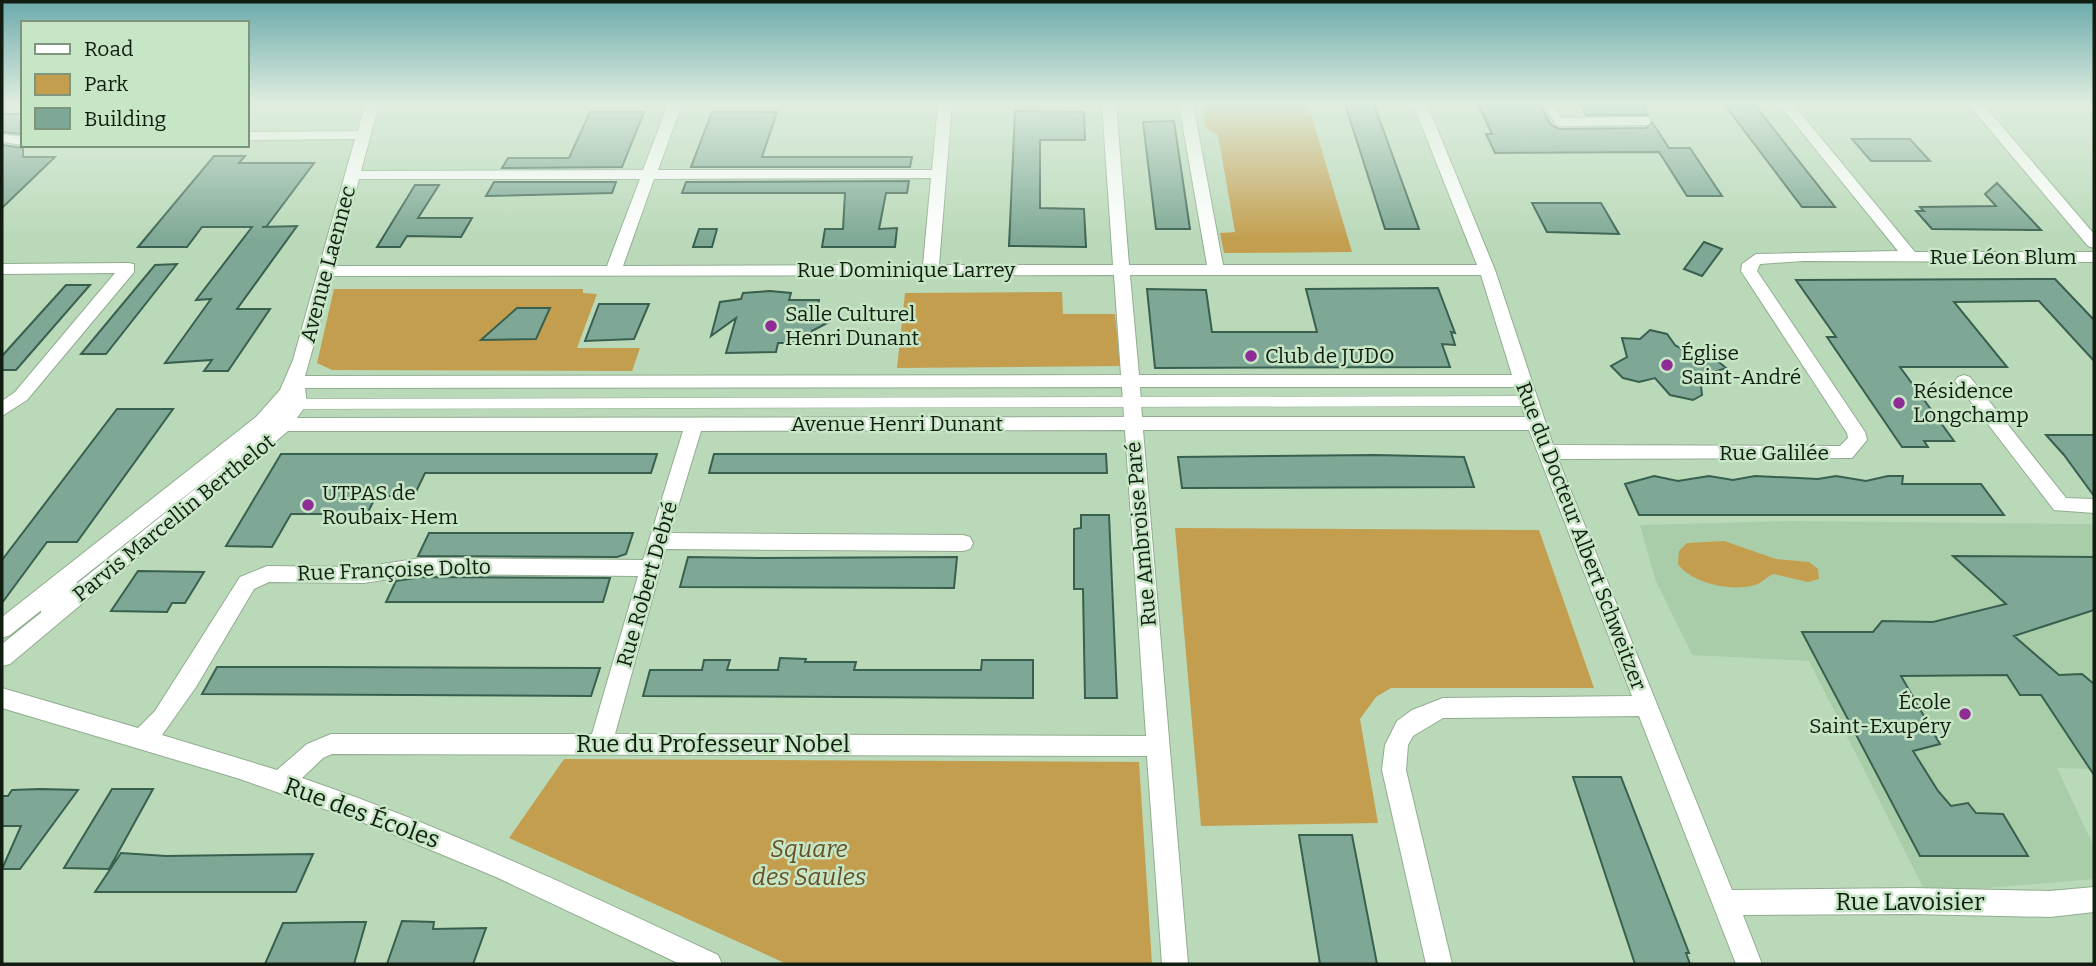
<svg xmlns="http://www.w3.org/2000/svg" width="2096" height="966" font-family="Bitter,serif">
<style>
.built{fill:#aacda9}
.green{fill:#c39e4e}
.building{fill:#7ea895;stroke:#39604f;stroke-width:2}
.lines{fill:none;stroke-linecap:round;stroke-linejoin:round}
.service-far1-casing{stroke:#90ad8f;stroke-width:10}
.service-casing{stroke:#90ad8f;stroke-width:11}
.minor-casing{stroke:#90ad8f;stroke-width:2}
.service-far1{stroke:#fff;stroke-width:8}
.service{stroke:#fff;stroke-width:10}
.minor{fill:#fff;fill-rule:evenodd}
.poi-dot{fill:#8d2d95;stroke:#c7e6c6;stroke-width:2.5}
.labels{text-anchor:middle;stroke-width:5;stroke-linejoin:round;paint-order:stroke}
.street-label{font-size:21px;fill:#121d11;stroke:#c7e6c6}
.poi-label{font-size:21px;fill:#121d11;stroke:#c7e6c6;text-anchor:start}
.near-street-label{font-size:24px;fill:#121d11;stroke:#c7e6c6}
.near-park-label{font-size:24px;font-style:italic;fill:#655127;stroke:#c7e6c6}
</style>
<rect width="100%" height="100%" fill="#bad9b9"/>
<!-- built -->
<path class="built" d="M1792,521L2094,524V769L2057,768L2094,847V879L1926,893L1809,661L1692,655L1655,579L1640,525Z"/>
<!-- green -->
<path class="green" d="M1202,104H1308L1352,252L1224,253L1220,233L1235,232L1218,135L1205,127Z
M334,289H583V293L597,294L577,348H640L632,371L332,370L317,363Z
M1062,292L1063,314H1115L1120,366L897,368L905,293Z
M1175,528L1539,530L1594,688H1391L1376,697L1360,719L1378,823L1201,826Z
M1724,541L1776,559L1809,562L1818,569L1819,579L1808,582L1774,574C1767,576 1762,583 1755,585C1733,592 1692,584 1678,564L1679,551L1687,543Z
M564,759L1139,762L1152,964H787L509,838Z"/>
<!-- building -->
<path class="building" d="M1345,104H1374L1419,229H1385Z
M1478,104H1540L1551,125L1559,129L1646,128L1652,122L1669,148H1690L1722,196H1687L1659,152L1495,153L1486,134H1492Z
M1580,104H1641L1648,115H1586Z
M1724,104H1754L1835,207H1802Z
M1015,111L1084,112L1085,140H1040V208L1084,209L1086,247L1009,246Z
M590,112H644L622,167L502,168L508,158H569Z
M712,112H777L762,157H912L910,167H691Z
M2,114H23V134L2,132Z
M1174,121L1190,229H1156L1143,122Z
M1852,139H1910L1930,161H1871Z
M2,145L23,148V157H55L2,208Z
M214,156H245L239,163H314L266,227H262L297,226L237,309H270L228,371H204L212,360L165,363L211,299L196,300L252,227H202L187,247H138Z
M909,181L907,193H886L879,229L897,228L895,247H822L825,229H843L845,193H682L686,182Z
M494,182H616L612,193L486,196Z
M1997,183L2041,230L1932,229L1916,211H1924L1920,207L1996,206L1985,194Z
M415,185H439L418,218H472L461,237L407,236L400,247H377Z
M1532,203H1601L1619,234L1547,232Z
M699,229H717L712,247H693Z
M1704,242L1722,249L1702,276L1684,269Z
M177,264L106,354H81L155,265Z
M2055,279L2094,320V361L2039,301L1954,302L2007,367H1900L1954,441H1924L1928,447H1902L1827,337H1836L1796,280Z
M66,285H90L16,370H2V356Z
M1438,288L1455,333L1451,332L1455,345L1442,344L1450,367L1155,368L1147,289L1206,290L1212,332H1317L1306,289Z
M770,291L791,293L789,300H819L817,313L829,322L812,331L810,343H778L776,352L726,353L736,318L711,336L720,302L741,299L743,293Z
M599,304H649L634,339L585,341Z
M517,308H550L536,339L481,340Z
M1650,330L1667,334L1675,345L1687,352L1709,354L1726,368L1700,377L1702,395L1693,400L1670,395L1655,378L1639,382L1623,378L1611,366L1627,357L1622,338L1640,339Z
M117,409H173L77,542H47L2,603V560Z
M2046,435H2094V496L2064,455Z
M281,454H657L651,473H425L414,496H376L367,514H291L272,547L226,546Z
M714,454H1106L1107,473H709Z
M1375,455L1464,457L1474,487L1182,488L1178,457Z
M1654,476L1678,481L1709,476L1733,480L1755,476L1818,479L1836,476L1866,481L1888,476H1903L1902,484H1981L2004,515H1639L1625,484Z
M1081,515H1109L1117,698H1085L1083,589H1074V529L1081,528Z
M429,533H633L626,554L617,557L418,556Z
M1953,556L2094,557V610L2014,636L2059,675L2082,674L2094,684V775L2041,695H2020L2007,675L1901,676L1940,744L1913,751L1938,791L1951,806L1968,803L1976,813L2003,814L2028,856H1920L1802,632H1873L1882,621L1933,622L2006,604Z
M688,557L760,558L957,557L954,588L680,587Z
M138,571L204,572L185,603H172L167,612L111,611Z
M421,577L610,578L603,602H386L396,581Z
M780,658L806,659L805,662H856L854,670H981L982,660H1033V698L643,696L650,670H702L704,660H730L727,670H778Z
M217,667H319L600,668L591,696L202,694Z
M1573,777H1621L1689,953H1686L1690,964H1635Z
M41,789L78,790L20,869H2L21,826H2V796H8L12,790Z
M112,789H153L109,869L64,868Z
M1299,835H1352L1377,964H1320Z
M121,853L166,856L313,854L296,892H95Z
M402,921L434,922L433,929L486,928L473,964H387Z
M351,922H366L354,964H265L283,923Z"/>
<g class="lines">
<!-- service-far1 casing -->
<g class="service-far1-casing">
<path id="service-far1" d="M1549,104L1559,122L1646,121"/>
</g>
<!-- service casing -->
<g class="service-casing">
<path id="service" d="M294,404L1528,401
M46,611L72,584"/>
</g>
<!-- minor casing -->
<g class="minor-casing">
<path id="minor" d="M365,104H379L361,171L643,170L668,104H682L658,170H932L938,104H952L939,265H1113L1102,104H1116L1129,265H1207L1179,104H1193L1223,265H1477L1413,104H1427L1495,270L1553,445L1840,446L1848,438L1847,433L1741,271L1742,264L1756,254L1898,251L1779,104H1793L1915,252H2094V262L1803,261L1760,264L1757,271L1865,432L1867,440L1852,458L1558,459L1732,890L1912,888L2050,891L2094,887V912L2050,917L1912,914L1743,915L1762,964H1736L1639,716L1443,718L1413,736L1408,745L1406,770L1452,964H1426L1382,770L1385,745L1397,721L1412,710L1443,698L1632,696L1529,430H1143L1188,964H1162L1147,756L332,754L323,758L302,778C445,827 581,891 718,955L722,964H680L496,877L378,828L240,779L2,708V688L138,728L155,711L240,577L267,566L364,567L421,558L643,560L683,431H288L10,664L2,666V644L266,432L10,635L2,638V617L256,417L280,390L293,360L355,139L247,140V132L358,131ZM931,178L923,265L623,266L654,179ZM359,179H640L607,266H336ZM1114,275L1121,375L305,376L333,276ZM1130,275H1481L1512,375H1139ZM1122,387L1124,417L297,418L307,404L305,388ZM1140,387H1516L1525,417H1142ZM1125,430L1146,736L615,734L666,549L963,551L970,549L973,543L970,537L963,535L670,533L701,431ZM421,574L638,576L592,734H331L307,744L277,770L162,735L196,687L254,589L269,582L364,583Z
M1968,104H1983L2094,234V248L2088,246Z
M2,134L23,137V145L2,142Z
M128,263L134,264V272L27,400L2,416V401L15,392L115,273L2,274V264Z
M1964,375L1970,377L2066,498L2094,499V513L2054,510L1958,385L1955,381L1958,377Z"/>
</g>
<!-- service-far1 -->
<use href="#service-far1" class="service-far1"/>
<!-- service -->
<use href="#service" class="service"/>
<!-- minor -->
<use href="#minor" class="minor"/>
</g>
<!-- sky -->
<linearGradient id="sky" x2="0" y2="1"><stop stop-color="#6baaac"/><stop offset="0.43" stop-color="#e0eee0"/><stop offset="1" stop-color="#e0eee0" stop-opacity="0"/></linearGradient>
<rect width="2096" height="240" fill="url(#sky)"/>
<!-- markers -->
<g class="poi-dot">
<circle cx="771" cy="326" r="7"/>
<circle cx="1251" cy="356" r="7"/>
<circle cx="1667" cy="365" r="7"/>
<circle cx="1899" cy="403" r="7"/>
<circle cx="308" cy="505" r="7"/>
<circle cx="1965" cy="714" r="7"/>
</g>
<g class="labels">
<!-- street labels -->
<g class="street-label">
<text x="2003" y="264">Rue Léon Blum</text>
<text transform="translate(328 264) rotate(-75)" y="7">Avenue Laennec</text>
<text x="906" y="277">Rue Dominique Larrey</text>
<text x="897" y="431">Avenue Henri Dunant</text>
<text x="1774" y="460">Rue Galilée</text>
<text transform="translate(174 518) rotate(-39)" y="7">Parvis Marcellin Berthelot</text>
<text transform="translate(1141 534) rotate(-95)" y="7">Rue Ambroise Paré</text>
<text transform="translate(1581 536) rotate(69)" y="7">Rue du Docteur Albert Schweitzer</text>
<text transform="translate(394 570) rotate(-2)" y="7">Rue Françoise Dolto</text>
<text transform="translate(647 584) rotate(-74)" y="7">Rue Robert Debré</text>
</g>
<!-- poi labels -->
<g class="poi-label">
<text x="785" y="321">Salle Culturel<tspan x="785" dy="24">Henri Dunant</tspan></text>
<text x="1681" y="360">Église<tspan x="1681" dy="24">Saint-André</tspan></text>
<text x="1265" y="363">Club de JUDO</text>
<text x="1913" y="398">Résidence<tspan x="1913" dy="24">Longchamp</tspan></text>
<text x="322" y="500">UTPAS de<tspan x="322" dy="24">Roubaix-Hem</tspan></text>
<text x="1951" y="709" text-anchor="end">École<tspan x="1951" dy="24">Saint-Exupéry</tspan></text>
</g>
<!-- near-street labels -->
<g class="near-street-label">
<text x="713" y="752">Rue du Professeur Nobel</text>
<text transform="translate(362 813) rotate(20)" y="8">Rue des Écoles</text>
<text x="1910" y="910">Rue Lavoisier</text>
</g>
<!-- near-park labels -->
<g class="near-park-label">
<text x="809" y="857">Square<tspan x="809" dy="28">des Saules</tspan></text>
</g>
</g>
<!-- border -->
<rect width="2096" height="966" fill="none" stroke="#121d11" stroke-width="7"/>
<!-- legend -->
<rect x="21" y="21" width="228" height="126" fill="#c7e6c6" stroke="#7f967e" stroke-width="2"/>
<rect x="35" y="44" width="35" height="10" fill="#ffffff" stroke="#7f967e" stroke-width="2"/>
<text x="84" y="56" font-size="21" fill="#121d11">Road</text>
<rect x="35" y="74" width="35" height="21" fill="#c39e4e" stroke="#7f967e" stroke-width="2"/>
<text x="84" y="91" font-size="21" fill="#121d11">Park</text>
<rect x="35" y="108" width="35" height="21" fill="#7ea895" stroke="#7f967e" stroke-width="2"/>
<text x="84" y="126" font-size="21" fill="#121d11">Building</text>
</svg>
